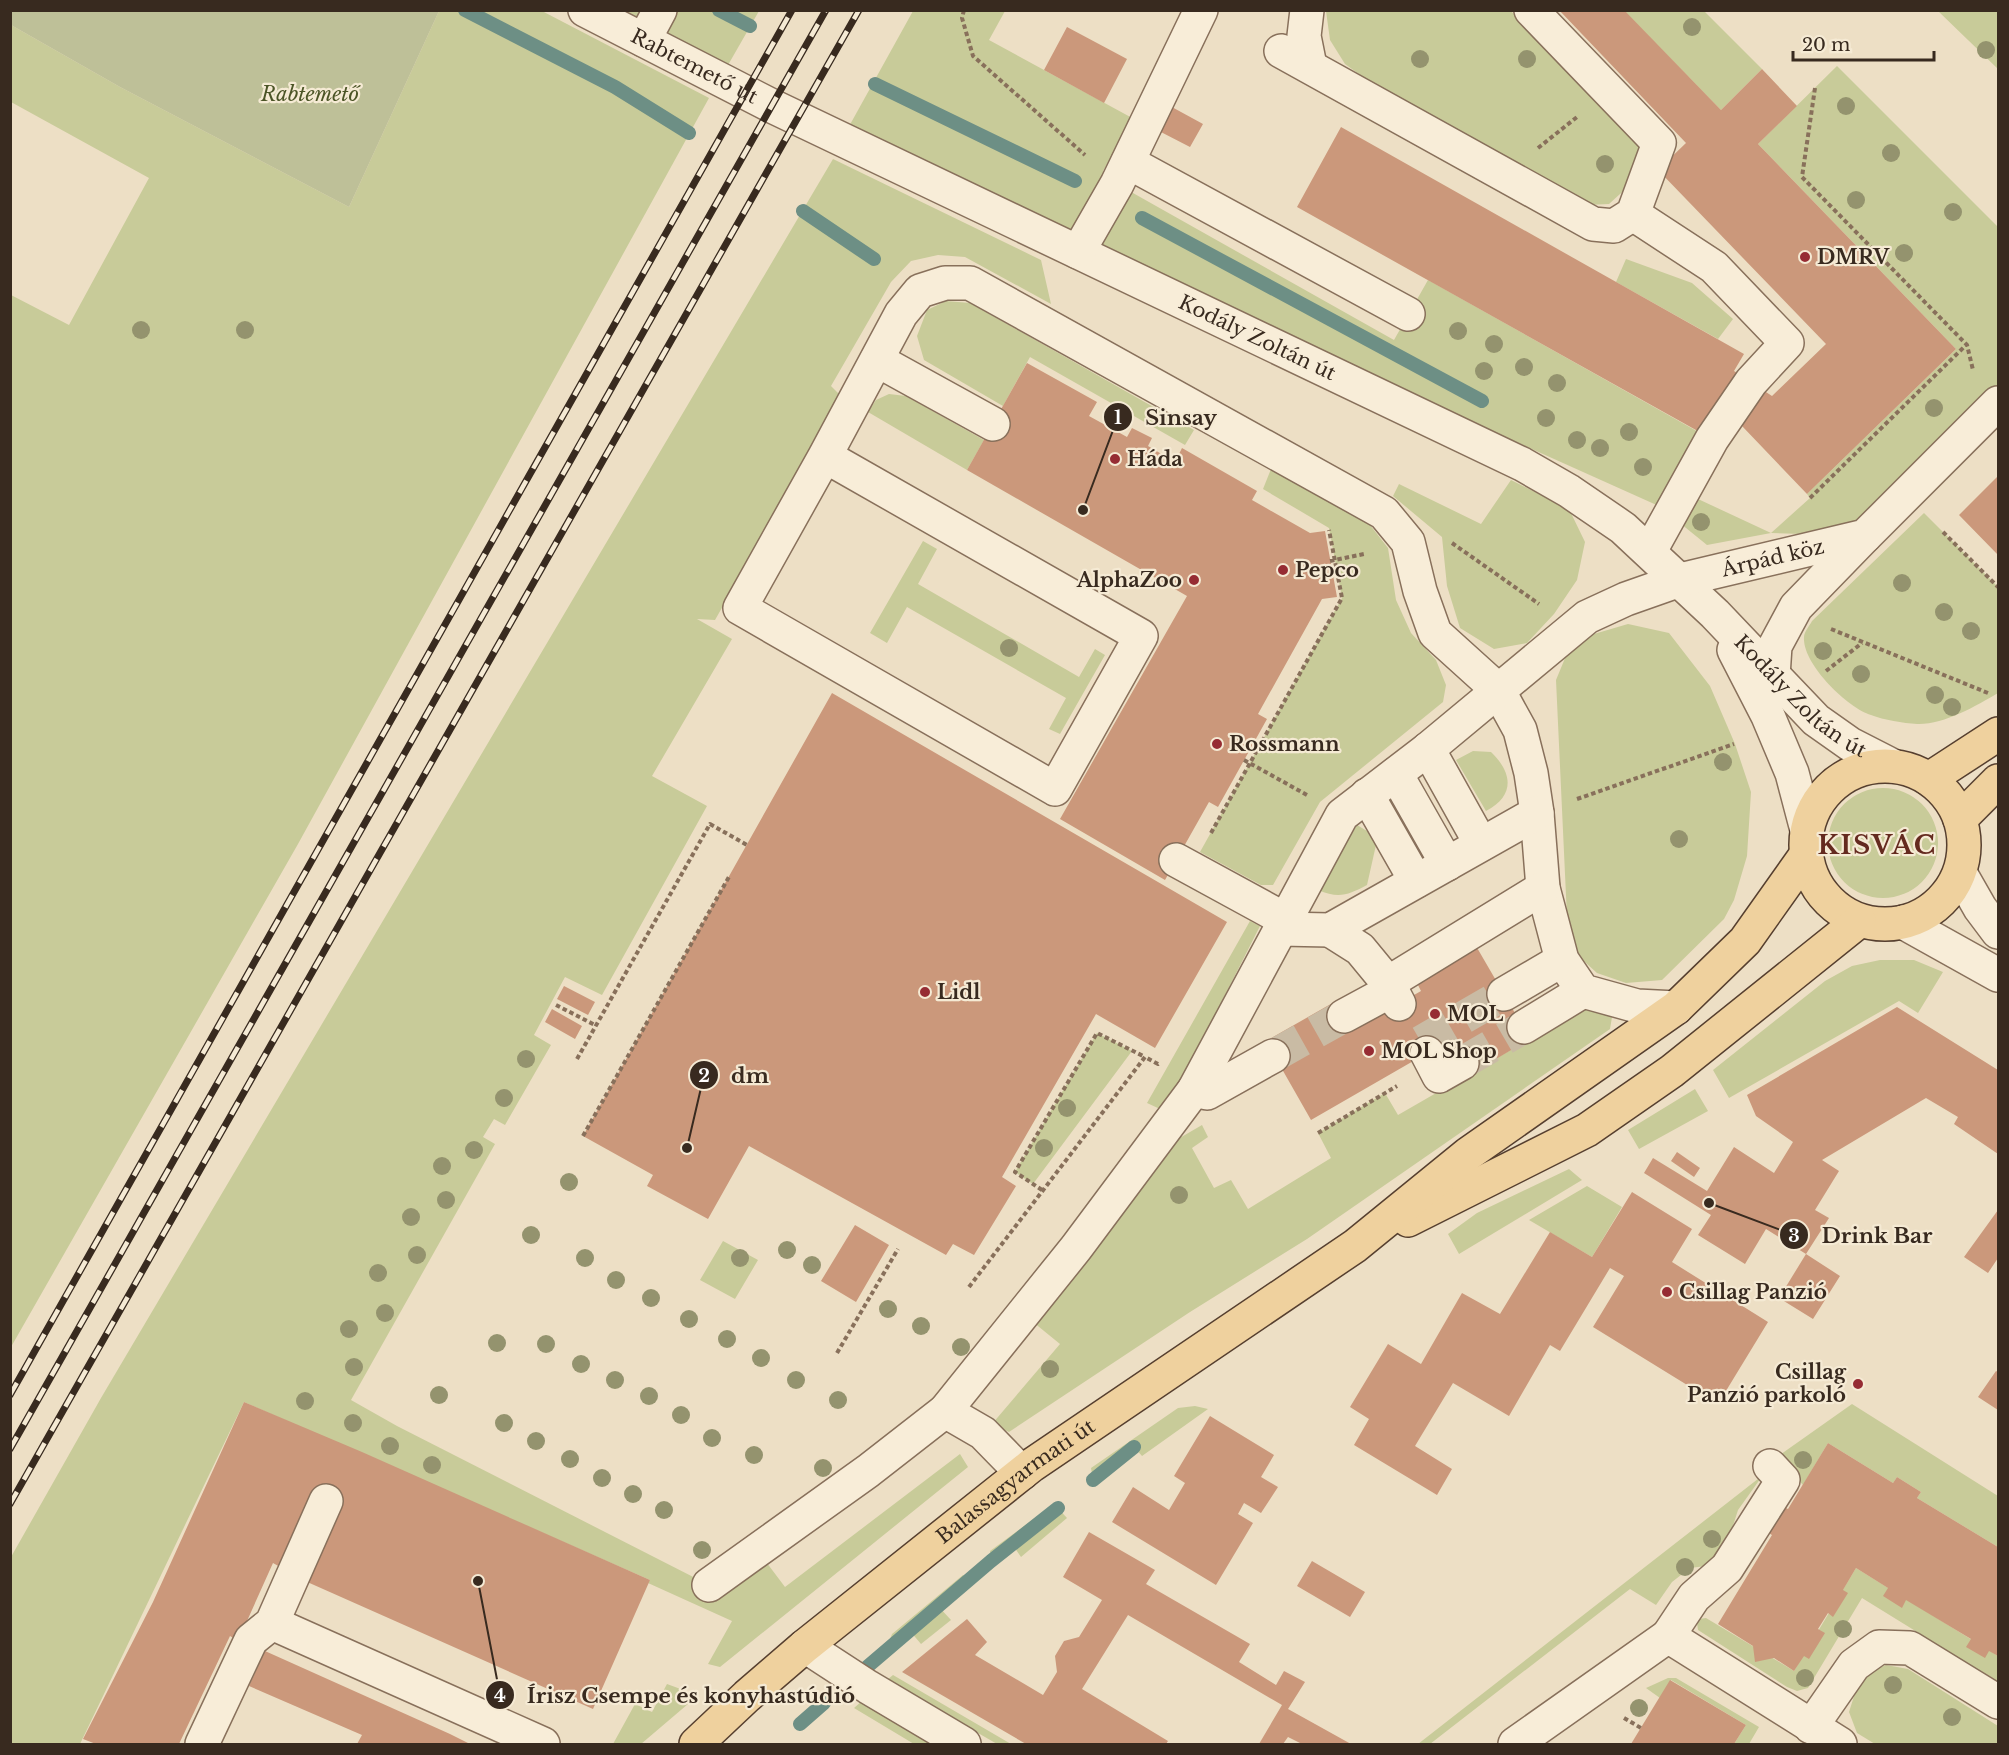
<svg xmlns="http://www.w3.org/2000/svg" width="2009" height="1755" font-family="'Libre Baskerville',serif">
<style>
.green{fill:#c8cb99}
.cemetery{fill:#bec098}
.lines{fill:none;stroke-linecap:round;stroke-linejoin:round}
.stream{stroke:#6d8f85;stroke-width:14}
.building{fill:#cb987b}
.minor-tunnel{stroke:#c9bba4;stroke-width:33;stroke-dasharray:33 16;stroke-linecap:butt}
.minor-casing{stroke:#88705b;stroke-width:36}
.major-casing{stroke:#563f2f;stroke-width:36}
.path{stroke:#88705b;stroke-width:4;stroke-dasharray:4.5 3;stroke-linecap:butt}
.minor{stroke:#f8edd8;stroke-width:33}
.major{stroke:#efd19e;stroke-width:33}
.rail-casing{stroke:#382a1f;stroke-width:7}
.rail{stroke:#f5ead4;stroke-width:4.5;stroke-dasharray:14;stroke-linecap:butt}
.tree{fill:#94936e}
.poi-dot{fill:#962c33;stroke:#f5ead4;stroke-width:2}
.labels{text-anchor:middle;stroke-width:4.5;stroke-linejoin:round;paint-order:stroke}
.street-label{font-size:20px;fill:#382a1f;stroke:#f5ead4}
.park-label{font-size:20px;font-style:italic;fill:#4b5426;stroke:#f5ead4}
.poi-label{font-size:20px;font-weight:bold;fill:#382a1f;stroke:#f5ead4;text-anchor:start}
.district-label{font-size:26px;font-weight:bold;letter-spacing:1.5px;fill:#642a1f;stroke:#f5ead4}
.leader{fill:none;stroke:#382a1f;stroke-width:2}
.callout-dot{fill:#382a1f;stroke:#f5ead4;stroke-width:2}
.mark-label{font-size:18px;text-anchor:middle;font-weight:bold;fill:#fff}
.callout-label{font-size:21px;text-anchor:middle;font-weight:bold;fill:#382a1f;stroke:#f5ead4;stroke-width:4.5;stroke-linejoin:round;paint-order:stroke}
</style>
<rect width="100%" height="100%" fill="#eddfc5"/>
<!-- green -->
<path class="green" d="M439,11H542L709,98L298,844L11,1347V295L69,325L149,178L11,102V25L120,87L349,207Z
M585,11H759L720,79Z
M913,11H1005L989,40L1134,119L1103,171L1117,184L1394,340L1428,280L1702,434L1661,507L842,139Z
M1326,11H1511L1637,138L1641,158L1631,184L1609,204L1587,205L1370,82L1345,64L1330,40Z
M1624,11H1704L1762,69L1721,110Z
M1938,11H1998V69Z
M1837,66L1998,227V403L1865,536L1771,533L1707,545L1670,515L1683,492L1771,533L1810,498L1807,494L1956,349L1758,144Z
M833,159L1041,260L1051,304L965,257L938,255L911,261L891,282L831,386L842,397L715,620L697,619L732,639L652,776L707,806L602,995L565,977L534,1035L551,1045L505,1125L494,1119L483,1137L495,1144L351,1400L397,1426L709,1585L757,1550L785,1587L960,1454L968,1467L720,1667L708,1664L732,1621L648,1583L650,1580L244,1402L80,1744H11V1557L101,1398Z
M1626,259L1692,283L1733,319L1718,339L1616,282Z
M946,301L970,303L1194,430L1185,445L1030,357L1003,406L924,360L917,336L927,310Z
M889,394L906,396L984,440L967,470L868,412L876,400Z
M1271,469L1370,525L1388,548L1396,600L1411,633L1436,660L1446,685L1443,702L1320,802L1273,885H1261L1200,852L1342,598L1329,528L1263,489Z
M1511,480L1569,509L1585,542L1577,580L1554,614L1527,643L1494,649L1460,628L1447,586L1442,537L1393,496L1399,484L1481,524Z
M1924,513L1998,587V693C1976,706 1943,725 1917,724C1903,723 1884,720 1871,715C1848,708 1802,664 1804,637C1804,632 1810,625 1812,621Z
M923,541L937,549L918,584L1079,677L1095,649L1105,655L1060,734L1049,729L1066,698L907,607L887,643L870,633Z
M1628,624L1669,633L1710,686L1735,744L1751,792L1747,856L1734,900L1724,919L1662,980L1626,983L1597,973L1575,953L1567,917L1556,680L1568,651L1594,634Z
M1473,751L1491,752C1513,773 1515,796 1486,811L1456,760Z
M1828 843a55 55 0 1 1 110 0a55 55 0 1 1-110 0Z
M1357,825L1367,831L1376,845L1367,885C1348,895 1339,899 1318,890Z
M1250,921L1260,926L1181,1082L1160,1109L1147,1103Z
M1880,960H1914L1943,972L1918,1013L1899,1001L1729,1098L1713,1070L1825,981L1852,966Z
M1588,1008L1608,1009L1612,1017L1610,1029L1307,1239L1190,1312L1009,1432L992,1424L1060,1344L1033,1322L1178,1139L1202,1125L1208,1137L1192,1148L1214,1188L1231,1180L1248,1209L1331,1158L1318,1133L1385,1093L1398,1115L1530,1039Z
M1097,1033L1132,1051L1033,1184L1015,1172Z
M1695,1089L1708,1111L1639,1149L1628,1130Z
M1569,1169L1582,1180L1459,1254L1448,1234L1477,1213Z
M1587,1186L1622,1207L1592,1257L1529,1220Z
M723,1241L758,1260L735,1299L700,1280Z
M1852,1404L1998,1496V1547L1917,1498L1921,1492L1897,1477L1893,1483L1828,1443L1803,1485L1777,1457Z
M1195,1406L1208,1409L1142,1456L1134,1447L1093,1480L1091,1468L1178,1408Z
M1763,1475L1738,1510L1731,1532L1720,1553L1706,1566L1690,1568L1672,1582L1656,1605L1630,1589L1430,1744H1418Z
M1054,1504L1067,1518L1021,1557L1012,1544L991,1561L990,1551Z
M1856,1568L1998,1656V1682L1862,1598L1808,1688L1797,1691L1787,1687L1698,1630L1697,1623L1699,1619L1706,1618L1794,1671Z
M963,1575L968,1581L938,1606L951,1620L921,1644L910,1631L885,1652L892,1634Z
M1886,1665L1908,1669L1998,1726V1744H1875L1857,1733L1849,1712L1856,1690L1871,1671Z
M893,1675L1011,1744H997L887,1680Z
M1668,1678H1676L1759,1727L1749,1744H1734L1746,1725L1671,1680L1660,1698L1646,1688Z
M667,1684L686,1691L688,1704L641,1744H613L635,1704L652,1712Z
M862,1701L933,1744H914L854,1708Z"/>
<!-- cemetery -->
<path class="cemetery" d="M11,10H439V11L349,207L120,87L11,25Z"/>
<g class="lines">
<!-- stream -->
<path class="stream" d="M465,10L615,87L689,133
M719,10L750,26
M875,84L1075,181
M803,211L874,259
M1142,218L1482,401
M1093,1480L1134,1447
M867,1667L991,1561L1058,1508
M800,1724L824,1703"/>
</g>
<!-- building -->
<path class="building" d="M1559,10H1624L1721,110L1762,69L1797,106L1758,144L1956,349L1807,494L1742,426L1721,444L1297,207L1341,127L1744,354L1734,371L1772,396L1826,344L1658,170L1686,143Z
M1067,27L1127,59L1104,103L1044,70Z
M1170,106L1203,124L1190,147L1157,130Z
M1027,363L1097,402L1089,416L1127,437L1132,428L1152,438L1148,446L1175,462L1182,448L1257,491L1252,500L1310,533L1325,531L1337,597L1322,599L1258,714L1267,719L1218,807L1209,802L1165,880L1060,819L1187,596L967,470Z
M1998,476V555L1959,515Z
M832,693L1227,922L1155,1048L1096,1014L1002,1177L1016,1186L974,1255L953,1244L946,1255L749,1146L708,1219L647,1186L653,1175L583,1136Z
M1476,946L1530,1039L1469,1075L1448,1041L1311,1120L1266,1041L1336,1001L1353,1030L1421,991L1416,981Z
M564,986L595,1002L588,1015L557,999Z
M1897,1007L1998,1070V1154L1954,1124L1958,1117L1926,1098L1822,1160L1839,1171L1815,1210L1829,1218L1806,1254L1766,1229L1745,1264L1698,1235L1711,1215L1644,1173L1653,1158L1707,1191L1734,1147L1774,1173L1793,1142L1756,1116L1747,1095Z
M552,1009L582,1026L575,1039L545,1022Z
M1677,1152L1700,1168L1694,1177L1671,1161Z
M1632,1192L1692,1229L1672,1262L1768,1322L1718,1404L1593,1327L1624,1276L1610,1268L1560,1351L1550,1345L1509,1416L1453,1383L1415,1446L1452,1469L1437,1495L1354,1445L1369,1419L1350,1407L1388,1344L1421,1364L1462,1293L1500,1314L1550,1232L1592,1257Z
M1998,1210V1258L1988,1273L1964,1257Z
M855,1225L889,1245L856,1302L821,1281Z
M1806,1254L1840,1276L1813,1319L1779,1298Z
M1996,1371L1998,1372V1410L1978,1397Z
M244,1402L362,1452L650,1580L593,1709L305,1581L273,1563L238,1641L230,1636L179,1744H96L83,1739L153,1602Z
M1210,1416L1274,1455L1261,1477L1278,1487L1261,1513L1244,1503L1238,1514L1253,1523L1216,1585L1112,1522L1133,1487L1169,1510L1185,1483L1174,1476Z
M1828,1443L1893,1483L1897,1477L1921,1492L1917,1498L1998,1547V1656L1989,1651L1985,1658L1966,1647L1971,1639L1906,1600L1902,1608L1883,1596L1888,1588L1856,1568L1843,1590L1848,1593L1833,1617L1828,1613L1818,1629L1825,1633L1809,1659L1804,1656L1794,1671L1774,1658L1755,1662L1753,1646L1718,1624L1772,1535L1767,1532L1782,1506L1788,1509Z
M1089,1532L1155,1570L1146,1584L1250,1644L1239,1662L1276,1685L1284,1671L1305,1682L1288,1709L1351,1744H1302L1288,1737L1283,1744H1259L1282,1705L1128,1615L1082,1689L1168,1741L1166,1744H1026L902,1672L967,1619L987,1642L975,1655L1043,1695L1057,1672L1055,1656L1064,1641L1079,1637L1102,1600L1063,1577Z
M1312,1561L1365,1592L1350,1617L1297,1586Z
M265,1651L450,1734L470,1744H357L362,1735L249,1686Z
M1670,1680L1746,1725L1734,1744H1631Z"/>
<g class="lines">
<!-- minor-tunnel -->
<path class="minor-tunnel" d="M1421,1042L1504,994
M1273,1056L1344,1016
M1462,1063L1524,1027"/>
<!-- minor casing -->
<g class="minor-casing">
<g id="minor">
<path id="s1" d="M585,10L772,106L1522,464L1569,491L1623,528L1715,614L1816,720L1850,744L1893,766"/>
<path d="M1307,10L1304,36L1310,66"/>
<path d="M644,40L660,10"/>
<path d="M1281,51L1593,224L1614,226L1633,214L1659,143L1531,10"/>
<path d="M1128,162L1408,314"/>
<path d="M1633,214L1714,267L1787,343L1751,382L1712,439L1650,551"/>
<path d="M1078,252L1117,184L1201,10"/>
<path d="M877,360L993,424"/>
<path d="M825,456L1141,636L1055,789L740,608L825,456L901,314L920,291L945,283H970L1384,513L1408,542L1420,591L1435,633L1498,690L1520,730L1531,773L1537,813L1543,888L1562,960L1583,991L1637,1006L1676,1008"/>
<path d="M1734,650L1768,716L1792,773L1807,830"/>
<path d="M1773,676L1775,646L1796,607L1864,537"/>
<path d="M1428,749L1481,844"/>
<path d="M1396,774L1447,864"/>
<path d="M1367,795L1416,881"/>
<path d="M1176,860L1286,920"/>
<path d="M1960,873L1980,908L1998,932"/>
<path d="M1903,922L1998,975"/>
<path d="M1280,929L1330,930L1537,813"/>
<path d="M1330,930L1360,949L1388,983L1399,1004"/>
<path d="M1388,983L1543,888"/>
<path d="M1504,994L1562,960"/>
<path d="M1344,1016L1392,990"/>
<path d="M1524,1027L1583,991"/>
<path d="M1427,1053L1439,1076L1462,1063"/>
<path d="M1194,1090L1207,1093L1273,1056"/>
<path id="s2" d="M1022,1473L983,1433L945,1411L1076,1248L1194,1090L1342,815L1428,749L1587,617L1626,599L1680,580L1865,536L1998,403"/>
<path d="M709,1585L868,1471L945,1411"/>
<path d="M272,1623L543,1744"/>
<path d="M1668,1636L1694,1597L1727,1568L1783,1480L1770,1466"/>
<path d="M805,1646L868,1687L964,1744"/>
<path d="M1811,1727L1854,1665L1879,1647L1910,1648L1998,1702"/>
<path d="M202,1744L251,1640L272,1623L326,1501"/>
<path d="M1515,1744L1668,1636L1840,1744"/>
</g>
</g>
<!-- major casing -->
<g class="major-casing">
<g id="major">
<circle cx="1885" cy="845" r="79"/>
<path d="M1929,779L1998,734"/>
<path d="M1960,819L1998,781"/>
<path d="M1408,1220L1587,1130L1672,1071L1859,921"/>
<path id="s3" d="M696,1744L747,1696L805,1646L1032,1465L1355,1246L1468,1154L1676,1008L1745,941L1806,855"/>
</g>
</g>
<!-- path -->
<path class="path" d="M964,10L962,18L973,56L1085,155
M1859,11V10
M1815,88L1802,177L1967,345L1973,370
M1538,148L1577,117
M1810,498L1966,345
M1943,532L1998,587
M1452,543L1539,604
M1330,561L1364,554
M1831,629L1988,693
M1826,671L1862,643
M1244,760L1307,795
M1577,799L1734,744
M1211,833L1342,598L1329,530
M556,1005L595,1025
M577,1059L710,824L747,845
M1318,1133L1397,1086
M583,1136L730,875
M1042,1190L1015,1172L1097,1033L1145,1057
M969,1287L1145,1057L1158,1064L1159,1063
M837,1353L898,1249
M1624,1718L1641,1728"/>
<!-- minor -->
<use href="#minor" class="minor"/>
<!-- major -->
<use href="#major" class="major"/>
<!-- rail casing -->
<g class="rail-casing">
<path id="rail" d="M10,1395L792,10
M10,1449L826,10
M10,1504L859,10"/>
</g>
<!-- rail -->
<use href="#rail" class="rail"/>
</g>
<!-- trees -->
<g class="tree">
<circle cx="1692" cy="27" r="9"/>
<circle cx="1986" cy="50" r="9"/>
<circle cx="1420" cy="59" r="9"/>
<circle cx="1527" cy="59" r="9"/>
<circle cx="1846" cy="106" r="9"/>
<circle cx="1891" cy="153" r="9"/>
<circle cx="1605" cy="164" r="9"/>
<circle cx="1856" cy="200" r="9"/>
<circle cx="1953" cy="212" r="9"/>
<circle cx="1904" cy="253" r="9"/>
<circle cx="141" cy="330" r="9"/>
<circle cx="245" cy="330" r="9"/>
<circle cx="1458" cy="331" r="9"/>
<circle cx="1494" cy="344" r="9"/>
<circle cx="1524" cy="367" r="9"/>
<circle cx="1484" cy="371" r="9"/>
<circle cx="1557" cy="383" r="9"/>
<circle cx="1934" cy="408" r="9"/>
<circle cx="1546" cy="418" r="9"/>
<circle cx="1629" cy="432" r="9"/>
<circle cx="1577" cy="440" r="9"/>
<circle cx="1600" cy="448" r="9"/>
<circle cx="1643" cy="467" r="9"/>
<circle cx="1701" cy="522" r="9"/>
<circle cx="1902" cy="583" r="9"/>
<circle cx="1944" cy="612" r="9"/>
<circle cx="1971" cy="631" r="9"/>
<circle cx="1009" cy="648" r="9"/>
<circle cx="1823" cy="651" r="9"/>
<circle cx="1861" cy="674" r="9"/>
<circle cx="1935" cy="695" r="9"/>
<circle cx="1952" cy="707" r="9"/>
<circle cx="1723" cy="762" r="9"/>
<circle cx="1679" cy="839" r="9"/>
<circle cx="526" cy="1059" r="9"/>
<circle cx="504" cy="1098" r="9"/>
<circle cx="1067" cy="1108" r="9"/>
<circle cx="1044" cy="1148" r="9"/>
<circle cx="474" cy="1150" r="9"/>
<circle cx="442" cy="1166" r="9"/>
<circle cx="569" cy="1182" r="9"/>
<circle cx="1179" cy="1195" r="9"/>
<circle cx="446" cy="1200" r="9"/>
<circle cx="411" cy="1217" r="9"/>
<circle cx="531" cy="1235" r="9"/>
<circle cx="787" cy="1250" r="9"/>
<circle cx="417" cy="1255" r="9"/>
<circle cx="585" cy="1258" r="9"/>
<circle cx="740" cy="1258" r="9"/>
<circle cx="812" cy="1265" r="9"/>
<circle cx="378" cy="1273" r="9"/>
<circle cx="616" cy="1280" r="9"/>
<circle cx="651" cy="1298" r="9"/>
<circle cx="888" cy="1309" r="9"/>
<circle cx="385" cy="1313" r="9"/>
<circle cx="689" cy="1319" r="9"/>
<circle cx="921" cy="1326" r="9"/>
<circle cx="349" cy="1329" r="9"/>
<circle cx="727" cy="1339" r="9"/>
<circle cx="497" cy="1343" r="9"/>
<circle cx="546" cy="1344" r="9"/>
<circle cx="961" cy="1347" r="9"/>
<circle cx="761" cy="1358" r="9"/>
<circle cx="581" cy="1364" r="9"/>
<circle cx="354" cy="1367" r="9"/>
<circle cx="1050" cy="1369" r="9"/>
<circle cx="615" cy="1380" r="9"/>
<circle cx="796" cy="1380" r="9"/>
<circle cx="439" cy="1395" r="9"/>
<circle cx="649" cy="1396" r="9"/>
<circle cx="838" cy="1400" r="9"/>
<circle cx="305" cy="1401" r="9"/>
<circle cx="681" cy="1415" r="9"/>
<circle cx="353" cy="1423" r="9"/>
<circle cx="504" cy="1423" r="9"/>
<circle cx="712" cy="1438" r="9"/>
<circle cx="536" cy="1441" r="9"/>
<circle cx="390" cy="1446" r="9"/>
<circle cx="754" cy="1455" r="9"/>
<circle cx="570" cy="1459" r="9"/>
<circle cx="1803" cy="1460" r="9"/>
<circle cx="432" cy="1465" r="9"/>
<circle cx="823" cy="1468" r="9"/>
<circle cx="602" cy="1478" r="9"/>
<circle cx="633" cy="1494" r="9"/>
<circle cx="664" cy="1510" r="9"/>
<circle cx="1712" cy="1539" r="9"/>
<circle cx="702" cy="1550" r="9"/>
<circle cx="1685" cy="1567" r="9"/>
<circle cx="1843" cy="1629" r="9"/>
<circle cx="1805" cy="1678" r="9"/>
<circle cx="1893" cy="1685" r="9"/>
<circle cx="1639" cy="1708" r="9"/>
<circle cx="1952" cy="1717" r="9"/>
</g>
<!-- markers -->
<g class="poi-dot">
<circle cx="1805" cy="257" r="6"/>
<circle cx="1115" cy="459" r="6"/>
<circle cx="1283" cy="570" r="6"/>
<circle cx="1194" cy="580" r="6"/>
<circle cx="1217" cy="744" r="6"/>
<circle cx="925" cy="992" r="6"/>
<circle cx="1435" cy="1014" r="6"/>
<circle cx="1369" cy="1051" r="6"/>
<circle cx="1667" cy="1292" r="6"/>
<circle cx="1858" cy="1384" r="6"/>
</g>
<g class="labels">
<!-- street labels -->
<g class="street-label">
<text dy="7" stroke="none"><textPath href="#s1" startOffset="123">Rabtemető út</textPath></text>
<text dy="7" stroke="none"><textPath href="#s1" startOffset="748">Kodály Zoltán út</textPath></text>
<text dy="7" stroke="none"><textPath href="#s2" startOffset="1329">Árpád köz</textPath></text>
<text dy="7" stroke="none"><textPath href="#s1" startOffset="1406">Kodály Zoltán út</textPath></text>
<text dy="7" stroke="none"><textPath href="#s3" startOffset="414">Balassagyarmati út</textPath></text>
</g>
<!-- park labels -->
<g class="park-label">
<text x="310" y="101">Rabtemető</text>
</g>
<!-- poi labels -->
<g class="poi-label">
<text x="1817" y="264">DMRV</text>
<text x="1127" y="466">Háda</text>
<text x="1295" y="577">Pepco</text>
<text x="1182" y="587" text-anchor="end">AlphaZoo</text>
<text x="1229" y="751">Rossmann</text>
<text x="937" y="999">Lidl</text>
<text x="1447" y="1021">MOL</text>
<text x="1381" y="1058">MOL Shop</text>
<text x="1679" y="1299">Csillag Panzió</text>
<text x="1846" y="1379" text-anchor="end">Csillag<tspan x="1846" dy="23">Panzió parkoló</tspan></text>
</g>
<!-- district labels -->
<g class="district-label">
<text x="1877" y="854">KISVÁC</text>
</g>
</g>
<!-- callouts -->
<path class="leader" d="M1083 510L1118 417M687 1148L704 1075M1709 1203L1794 1235M478 1581L500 1695"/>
<g class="callout-dot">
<circle cx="1083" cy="510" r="6"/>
<circle cx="687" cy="1148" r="6"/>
<circle cx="1709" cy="1203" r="6"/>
<circle cx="478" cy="1581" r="6"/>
<circle cx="1118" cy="417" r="15"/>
<circle cx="704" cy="1075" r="15"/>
<circle cx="1794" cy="1235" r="15"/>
<circle cx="500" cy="1695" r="15"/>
</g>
<g class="mark-label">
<text x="1118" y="424">1</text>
<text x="704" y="1082">2</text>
<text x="1794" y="1242">3</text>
<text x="500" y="1702">4</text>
</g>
<g class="callout-label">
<text x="1181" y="425">Sinsay</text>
<text x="750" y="1083">dm</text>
<text x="1877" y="1243">Drink Bar</text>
<text x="691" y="1703">Írisz Csempe és konyhastúdió</text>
</g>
<!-- border -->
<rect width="2009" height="1755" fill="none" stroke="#382a1f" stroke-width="24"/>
<!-- scale -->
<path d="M1793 51v9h141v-9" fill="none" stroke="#382a1f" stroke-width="3"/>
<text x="1802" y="51" font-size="18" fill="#382a1f" stroke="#f5ead4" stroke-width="4.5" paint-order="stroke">20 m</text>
</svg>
